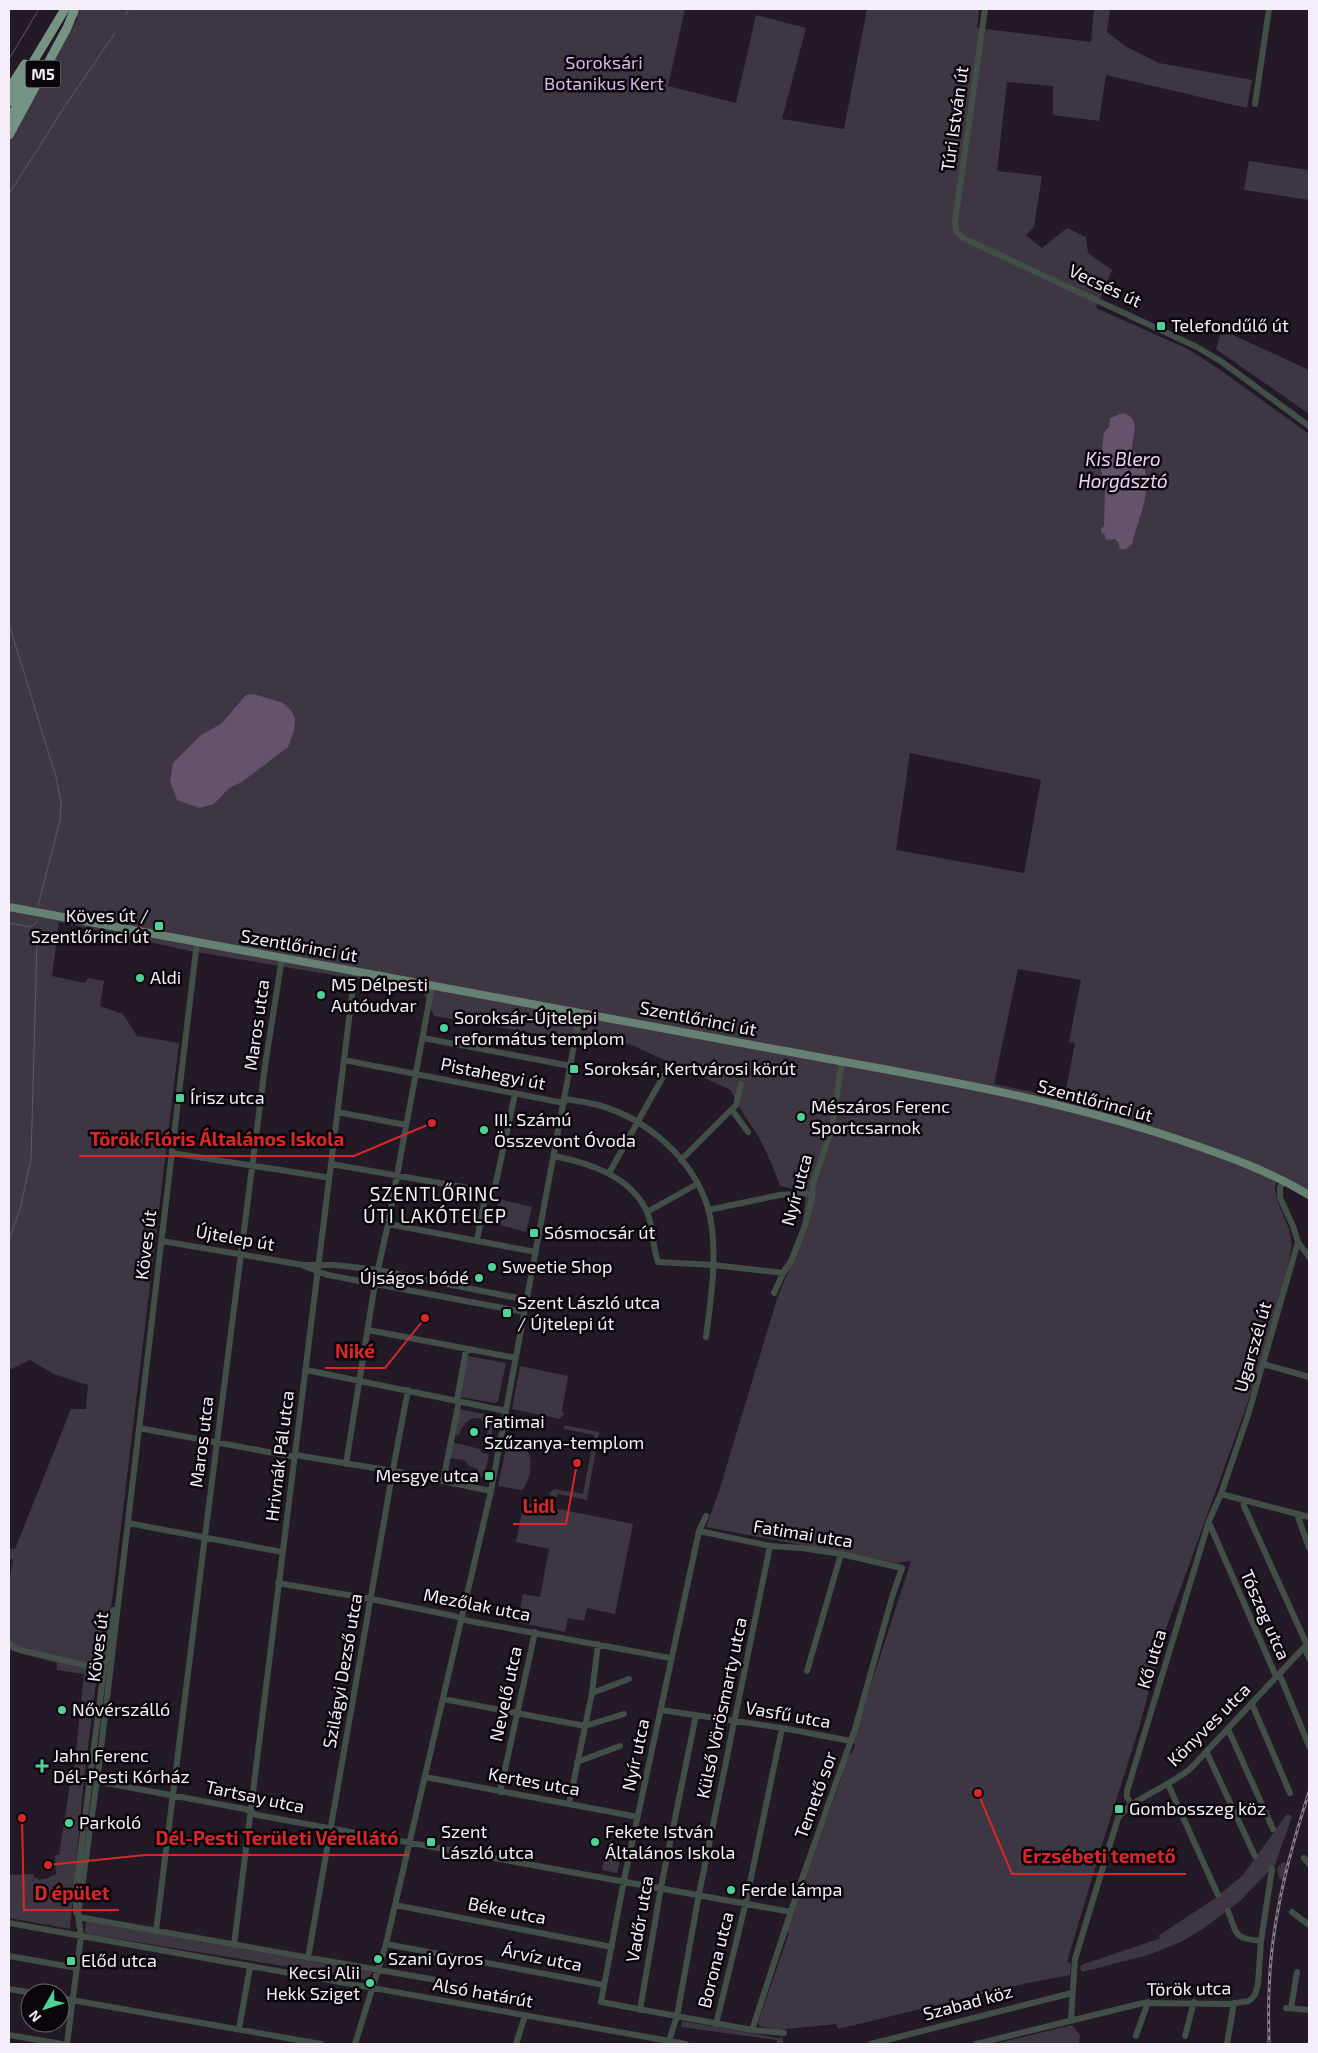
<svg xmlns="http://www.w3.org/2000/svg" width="1318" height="2053" font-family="'Exo 2',sans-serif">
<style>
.green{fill:#3f3643;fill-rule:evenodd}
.water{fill:#64536b}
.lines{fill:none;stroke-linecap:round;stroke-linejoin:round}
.stream{stroke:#64536b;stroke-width:1}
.minor{stroke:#424f48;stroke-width:6}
.major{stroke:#668072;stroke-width:8}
.highway{stroke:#749382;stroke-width:9}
.rail-casing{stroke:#867d89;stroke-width:3}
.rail{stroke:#0a060c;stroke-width:1;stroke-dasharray:4;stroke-linecap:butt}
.poi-dot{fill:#50d398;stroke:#0a060c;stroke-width:2}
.labels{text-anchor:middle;stroke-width:5;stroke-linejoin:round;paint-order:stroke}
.shield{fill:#0a060c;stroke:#aea8b1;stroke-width:1}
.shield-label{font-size:16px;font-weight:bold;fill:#f5eef8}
.park-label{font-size:18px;fill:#dab9e8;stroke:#0a060c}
.street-label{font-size:18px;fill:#f5eef8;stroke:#0a060c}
.poi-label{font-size:18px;fill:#f5eef8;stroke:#0a060c;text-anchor:start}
.water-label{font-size:19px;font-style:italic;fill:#eed3f9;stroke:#0a060c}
.neighbourhood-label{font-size:19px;letter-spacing:1px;fill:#f5eef8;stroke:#0a060c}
.leader{fill:none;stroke:#d62828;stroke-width:2}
.callout-dot{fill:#d62828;stroke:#0a060c;stroke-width:2}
.callout-label{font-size:19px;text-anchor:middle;font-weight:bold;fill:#d62828;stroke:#0a060c;stroke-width:5;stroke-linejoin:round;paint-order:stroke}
</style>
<rect width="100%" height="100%" fill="#231927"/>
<!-- green -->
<path class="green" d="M61,9H685L668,86L736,103L756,15L806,28L782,119L844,129L867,9H979L977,28L1091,42L1094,9H1110L1107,32L1125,46L1159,63L1252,80L1247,108L1106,75L1099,121L1053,115V86L1007,82L997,171L1042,176L1034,227L1026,235L1042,248L1067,228L1086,237L1088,253L1112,270L1096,308L1188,349L1219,369L1309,434V1192L1279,1174L1275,1187L1277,1200L1289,1229L1292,1245L1281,1302L1244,1413L1164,1634L1139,1728L1100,1851L1067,1962L1071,1963L1070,1975L1023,1984L838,2029L836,2024L778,2030L759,2026L758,2023L789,1933L785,1932L840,1782L848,1755L852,1753L855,1745L852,1743L911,1561L897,1563L706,1527L719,1491L777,1299L802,1238L806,1192L780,1186C774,1169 767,1152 758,1136C748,1119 738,1109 731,1090L629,1044L586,1034L571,1040L434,1016L422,990L190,951L59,922L52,976L85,983L88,978L104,981L100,1006L123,1014L137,1036L179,1043L112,1602L103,1627L84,1778L70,1929L9,1918V1875L34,1874V1878H38L39,1880L49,1878L50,1876L56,1875L55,1855H59L70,1784L73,1780L84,1674L57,1670V1663L9,1650V1583L13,1560L9,1558V1548L15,1549L71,1409H86L88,1385L54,1374L30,1360L9,1370V142L78,18ZM910,753L1041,780L1024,873L896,850ZM1018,969L1081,980L1069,1042L1075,1043L1066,1090L1061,1098L994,1084Z
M1249,161L1309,170V200L1244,190Z
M1222,330L1309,370V414L1216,349Z
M499,1199L532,1207L526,1232L493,1223Z
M467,1356L506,1363L498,1401L495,1403L460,1397Z
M520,1366L568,1376L562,1411L564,1414L560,1419L512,1409Z
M458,1409L495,1416L490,1443L486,1442C488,1432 489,1423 479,1418C468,1417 462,1425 459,1435L453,1436Z
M564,1425L599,1432L587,1500L558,1494L557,1497L551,1496L549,1493L554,1489L583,1494L594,1435L564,1429Z
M510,1440L521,1446V1448L527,1450C534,1459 530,1482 522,1490L498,1486L507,1443Z
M451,1442L480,1449L482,1453L489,1454L484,1477L477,1476L478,1469L469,1466L464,1460L448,1458Z
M524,1502L633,1524L615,1614L587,1608L584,1621L568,1618L565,1632L517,1622L523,1594L540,1597L549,1549L516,1542Z
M1287,1814L1292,1816L1275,1865L1240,1901L1204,1928L1181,1942L1148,1955L1082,1972L1080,1968L1081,1965L1161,1938L1158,1936L1214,1899L1243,1875Z
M607,1848L622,1851L617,1873L602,1870Z
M1283,1862L1287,1864L1283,1880L1279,1879L1277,1868Z
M86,1921L372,1972L368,1980L88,1934L85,1932Z
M682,2021L778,2038L782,2037L784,2044H777V2040L681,2027Z
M1072,2025L1080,2035L1079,2044H994Z"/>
<!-- water -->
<path class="water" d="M1123,413C1142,418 1132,436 1132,449C1161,476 1139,513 1132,544L1126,549H1120L1118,542L1115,539L1106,540L1104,533L1102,534L1101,529L1104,526L1105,487L1101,471L1103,459L1102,450L1104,432L1109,427L1110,418Z
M254,694L283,703L291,710L295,719L294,731L288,747L242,782L229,788L214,804L200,808L177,800L170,781L173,763L201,735L221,724L246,695Z"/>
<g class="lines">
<!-- stream -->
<path class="stream" d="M126,14L129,9
M9,59L39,9
M9,194L65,106L115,33
M9,624L56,777L61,803L60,820L38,906
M9,923L30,927L36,923L37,919
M9,1240L20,1209L31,1159L37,942"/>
<!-- minor -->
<path class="minor" d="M985,9L955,222L956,231L963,238L1197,347L1222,362L1309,426
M1255,104L1269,9
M423,1038L571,1066
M344,1060L564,1103
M565,1099C576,1101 587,1102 598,1105C648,1119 693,1159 708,1208C719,1247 711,1299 706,1337
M732,1110L748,1132
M337,1112L406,1125
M172,1153L325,1177
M554,1156C589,1163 631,1176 647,1212C654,1228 652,1246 658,1262L713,1265L783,1273
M681,1160L736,1105L741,1084
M331,1164L491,1192L495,1187L515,1094
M609,1173L664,1075L675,1066L689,1070
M708,1210L780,1195L812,1193
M647,1212L697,1184
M388,1224L536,1252
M477,1240L486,1193
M162,1241L303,1265H335L378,1270L527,1300
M1298,1242L1309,1257
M304,1266L328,1275L524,1312
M774,1293L783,1273L791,1261L804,1228L812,1198L813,1183L832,1128L842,1061
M368,1330L516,1358
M1263,1364L1309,1377
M306,1370L506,1411
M457,1400L466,1350
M139,1428L295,1457
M295,1455L399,1472L491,1491
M346,1464L375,1283L388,1224L432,986
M443,1481L459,1401
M1221,1494L1309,1517
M1243,1500L1244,1506L1307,1645
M1297,1514L1309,1548
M706,1516L699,1531L624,1880L601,2002L752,2030L784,2033
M128,1523L282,1552
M1210,1525L1275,1674L1281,1678L1309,1746
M699,1531L770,1546L802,1548L841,1554L902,1568L893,1594L855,1729L798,1890L752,2030
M278,1583L371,1599L454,1616L469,1621L670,1658
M9,1644L20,1650L106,1670
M1304,1647L1309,1658
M807,1671L841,1554
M592,1693L629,1679
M443,1699L585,1726L624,1714
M1252,1704L1290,1793
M661,1710L782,1728L851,1741
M1228,1729L1273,1829
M1207,1753L1255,1856
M577,1762L620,1746
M425,1777L638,1817
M90,1780L245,1809L257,1815L791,1912
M1168,1784L1218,1895
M500,1792L535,1632
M569,1804L592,1693L598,1644
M1132,1805L1127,1797V1791L1209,1521L1221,1494L1248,1415L1298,1242L1293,1226L1280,1198V1188L1284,1180
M1304,1858L1309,1864
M395,1905L612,1947
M1228,1911C1238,1936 1233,1938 1261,1941
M76,1912V1888L104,1669L113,1610
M1292,1912L1309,1925
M78,1917L436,1980
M9,1923L686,2044
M156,1931L205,1536L265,1066L282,958
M386,1944L604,1985
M234,1945L355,971
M9,1956L77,1968
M308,1958L394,1464L408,1390
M9,1989L33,1993
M60,1998L321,2044
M1286,2008L1309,2010
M1291,2008L1297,1972
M640,2010L661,1887L696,1715
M1071,2019L1075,1959L1118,1818C1132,1798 1171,1786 1191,1768L1309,1642
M716,2024L746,1902L782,1728
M239,2029L250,1967
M9,2035L62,2044
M1136,2036L1148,2002
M1185,2036L1194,2002
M67,2044L81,1936L78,1915L99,1765L197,942
M355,2044L386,1944L491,1491L580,1013
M516,2044L525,2016
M668,2044L677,2016L699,1894L770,1546
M871,2044L1072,1993
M976,2044L1143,2003L1229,2004L1249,2001L1255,1995L1258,1984L1261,1941L1272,1869
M1227,2044L1234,2003"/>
<!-- major -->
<path class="major" d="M9,907C264,955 519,1001 774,1049C909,1074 1044,1095 1174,1138C1221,1154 1266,1169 1309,1195"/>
<!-- highway -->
<path class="highway" d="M9,89L25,64
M9,102L65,9
M9,119L37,72
M9,135L67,28L74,11"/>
<!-- rail casing -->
<g class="rail-casing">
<path id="rail" d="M1269,2044C1269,2028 1268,2011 1269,1994C1270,1926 1288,1857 1309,1792"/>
</g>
<!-- rail -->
<use href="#rail" class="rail"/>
</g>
<!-- markers -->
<g class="poi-dot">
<rect x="1156" y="321" width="10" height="10" rx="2.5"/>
<rect x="154" y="921" width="10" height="10" rx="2.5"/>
<circle cx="140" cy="978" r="5"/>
<circle cx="321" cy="995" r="5"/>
<circle cx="444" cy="1028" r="5"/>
<rect x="569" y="1064" width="10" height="10" rx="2.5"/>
<rect x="175" y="1093" width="10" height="10" rx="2.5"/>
<circle cx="801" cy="1117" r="5"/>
<circle cx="484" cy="1130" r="5"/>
<rect x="529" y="1228" width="10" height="10" rx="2.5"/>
<circle cx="492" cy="1267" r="5"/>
<circle cx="479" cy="1278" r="5"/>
<rect x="502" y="1308" width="10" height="10" rx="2.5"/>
<circle cx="474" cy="1432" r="5"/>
<rect x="484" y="1471" width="10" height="10" rx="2.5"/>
<circle cx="62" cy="1710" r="5"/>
<path d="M39.5 1758.5h5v5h5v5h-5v5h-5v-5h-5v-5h5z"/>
<rect x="1114" y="1804" width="10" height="10" rx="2.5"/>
<circle cx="69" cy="1823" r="5"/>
<rect x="426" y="1837" width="10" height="10" rx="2.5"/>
<circle cx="595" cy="1842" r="5"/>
<circle cx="731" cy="1890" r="5"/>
<circle cx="378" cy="1959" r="5"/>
<rect x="66" y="1956" width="10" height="10" rx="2.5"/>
<circle cx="370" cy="1983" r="5"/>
</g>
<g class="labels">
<!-- shield labels -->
<rect class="shield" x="25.5" y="60.5" width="35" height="27" rx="4"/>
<g class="shield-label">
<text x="43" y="80">M5</text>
</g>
<!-- park labels -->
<g class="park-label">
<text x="604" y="69">Soroksári<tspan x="604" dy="21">Botanikus Kert</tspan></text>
</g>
<!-- street labels -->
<g class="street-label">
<text transform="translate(955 119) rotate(-82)" y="6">Túri István út</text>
<text transform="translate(1105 286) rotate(25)" y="6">Vecsés út</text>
<text transform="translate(299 946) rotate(10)" y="6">Szentlőrinci út</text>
<text transform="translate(698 1019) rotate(11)" y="6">Szentlőrinci út</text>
<text transform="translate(257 1025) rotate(-82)" y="6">Maros utca</text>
<text transform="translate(493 1074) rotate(11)" y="6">Pistahegyi út</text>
<text transform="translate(1095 1101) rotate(15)" y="6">Szentlőrinci út</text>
<text transform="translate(797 1190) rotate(-75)" y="6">Nyír utca</text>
<text transform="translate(235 1238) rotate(10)" y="6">Újtelep út</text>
<text transform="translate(146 1245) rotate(-83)" y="6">Köves út</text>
<text transform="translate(1253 1347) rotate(-74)" y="6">Ugarszél út</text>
<text transform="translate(202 1442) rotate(-83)" y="6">Maros utca</text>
<text transform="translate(280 1456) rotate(-83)" y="6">Hrivnák Pál utca</text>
<text transform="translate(803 1534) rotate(9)" y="6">Fatimai utca</text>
<text transform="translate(477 1605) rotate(11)" y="6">Mezőlak utca</text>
<text transform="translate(1265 1615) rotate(66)" y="6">Tószeg utca</text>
<text transform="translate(98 1647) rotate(-83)" y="6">Köves út</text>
<text transform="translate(1152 1659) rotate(-73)" y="6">Kő utca</text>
<text transform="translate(343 1671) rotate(-80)" y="6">Szilágyi Dezső utca</text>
<text transform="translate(506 1694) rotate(-78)" y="6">Nevelő utca</text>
<text transform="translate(722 1708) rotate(-78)" y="6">Külső Vörösmarty utca</text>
<text transform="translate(788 1715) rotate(10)" y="6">Vasfű utca</text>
<text transform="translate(1209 1725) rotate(-45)" y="6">Könyves utca</text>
<text transform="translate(636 1755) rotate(-78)" y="6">Nyír utca</text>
<text transform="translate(534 1782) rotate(10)" y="6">Kertes utca</text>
<text transform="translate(816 1795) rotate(-70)" y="6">Temető sor</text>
<text transform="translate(255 1797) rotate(12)" y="6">Tartsay utca</text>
<text transform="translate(507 1911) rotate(11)" y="6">Béke utca</text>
<text transform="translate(640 1919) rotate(-80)" y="6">Vadőr utca</text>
<text transform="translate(542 1958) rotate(11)" y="6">Árvíz utca</text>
<text transform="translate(716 1960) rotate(-76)" y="6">Borona utca</text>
<text transform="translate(1189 1989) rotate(-1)" y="6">Török utca</text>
<text transform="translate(483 1993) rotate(10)" y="6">Alsó határút</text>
<text transform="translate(968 2003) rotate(-15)" y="6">Szabad köz</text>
</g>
<!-- poi labels -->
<g class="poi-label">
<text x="1171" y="332">Telefondűlő út</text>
<text x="149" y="922" text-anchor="end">Köves út /<tspan x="149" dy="21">Szentlőrinci út</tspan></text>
<text x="150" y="984">Aldi</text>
<text x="331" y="991">M5 Délpesti<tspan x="331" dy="21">Autóudvar</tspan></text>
<text x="454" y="1024">Soroksár-Újtelepi<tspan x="454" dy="21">református templom</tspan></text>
<text x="584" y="1075">Soroksár, Kertvárosi körút</text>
<text x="190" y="1104">Írisz utca</text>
<text x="811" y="1113">Mészáros Ferenc<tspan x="811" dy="21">Sportcsarnok</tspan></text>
<text x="494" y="1126">III. Számú<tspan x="494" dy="21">Összevont Óvoda</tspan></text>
<text x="544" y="1239">Sósmocsár út</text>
<text x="502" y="1273">Sweetie Shop</text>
<text x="469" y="1284" text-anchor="end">Újságos bódé</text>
<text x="517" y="1309">Szent László utca<tspan x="517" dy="21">/ Újtelepi út</tspan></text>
<text x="484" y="1428">Fatimai<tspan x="484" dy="21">Szűzanya-templom</tspan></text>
<text x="479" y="1482" text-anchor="end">Mesgye utca</text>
<text x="72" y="1716">Nővérszálló</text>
<text x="53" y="1762">Jahn Ferenc<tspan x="53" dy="21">Dél-Pesti Kórház</tspan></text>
<text x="1129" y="1815">Gombosszeg köz</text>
<text x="79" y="1829">Parkoló</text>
<text x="441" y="1838">Szent<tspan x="441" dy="21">László utca</tspan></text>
<text x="605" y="1838">Fekete István<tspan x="605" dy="21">Általános Iskola</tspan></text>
<text x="741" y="1896">Ferde lámpa</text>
<text x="388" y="1965">Szani Gyros</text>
<text x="81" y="1967">Előd utca</text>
<text x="360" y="1979" text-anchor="end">Kecsi Alii<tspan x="360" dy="21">Hekk Sziget</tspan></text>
</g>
<!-- water labels -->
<g class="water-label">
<text x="1123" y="466">Kis Blero<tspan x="1123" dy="22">Horgásztó</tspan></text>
</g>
<!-- neighbourhood labels -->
<g class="neighbourhood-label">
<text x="435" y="1201">SZENTLŐRINC<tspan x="435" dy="22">ÚTI LAKÓTELEP</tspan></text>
</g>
</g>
<!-- callouts -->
<path class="leader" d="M432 1123L354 1156H79M425 1318L385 1368H325M577 1463L566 1524H513M48 1865L145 1855H409M978 1793L1012 1874H1186M22 1818L24 1910H119"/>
<g class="callout-dot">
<circle cx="432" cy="1123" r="5"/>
<circle cx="425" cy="1318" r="5"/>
<circle cx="577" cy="1463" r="5"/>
<circle cx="48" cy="1865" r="5"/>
<circle cx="978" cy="1793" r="5"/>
<circle cx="22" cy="1818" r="5"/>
</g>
<g class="callout-label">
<text x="217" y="1146">Török Flóris Általános Iskola</text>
<text x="355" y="1358">Niké</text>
<text x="539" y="1513">Lidl</text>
<text x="277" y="1845">Dél-Pesti Területi Vérellátó</text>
<text x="1099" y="1863">Erzsébeti temető</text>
<text x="72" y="1900">D épület</text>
</g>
<!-- border -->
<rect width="1318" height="2053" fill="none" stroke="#f5eef8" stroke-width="20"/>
<!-- north arrow -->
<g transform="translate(45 2008) rotate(231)"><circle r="24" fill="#0a060c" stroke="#68636a"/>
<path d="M0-4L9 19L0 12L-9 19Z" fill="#50d398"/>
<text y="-8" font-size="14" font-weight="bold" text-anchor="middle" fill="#f5eef8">N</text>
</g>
</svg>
